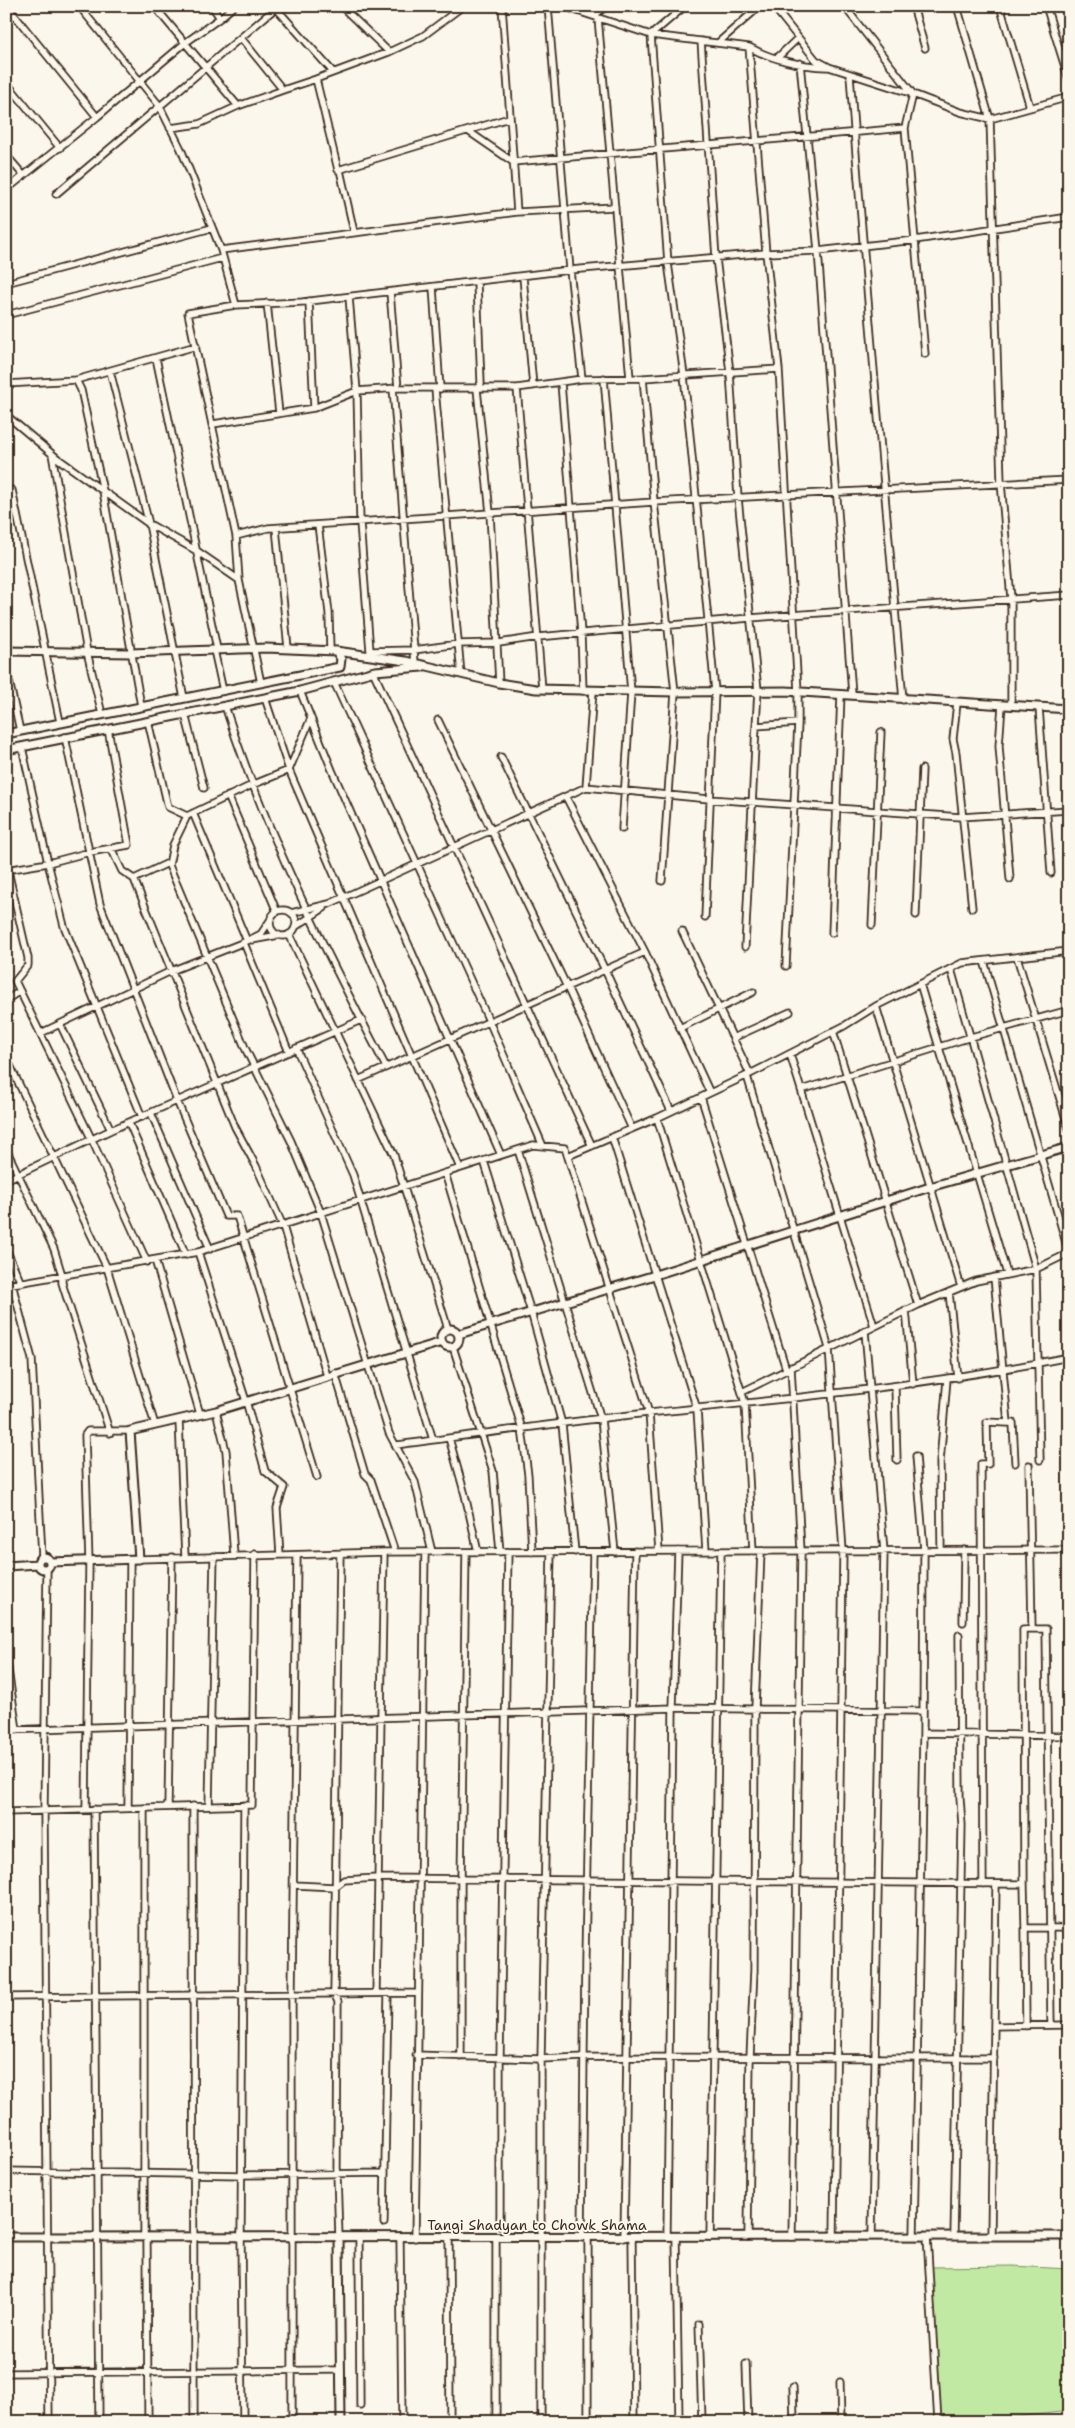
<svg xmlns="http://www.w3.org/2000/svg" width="1075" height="2428" font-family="'Shantell Sans',sans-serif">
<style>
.green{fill:#c2e9a4;stroke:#7e8a61}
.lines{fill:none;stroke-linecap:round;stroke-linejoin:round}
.minor-casing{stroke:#3b2a1e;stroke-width:9}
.major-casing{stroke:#3b2a1e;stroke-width:11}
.minor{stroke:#fbf7ec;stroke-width:5.5}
.major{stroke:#fbf7ec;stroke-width:7}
.labels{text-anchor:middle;stroke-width:4;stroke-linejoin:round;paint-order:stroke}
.street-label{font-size:14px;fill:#3b2a1e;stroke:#fbf7ec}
</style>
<rect width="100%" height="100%" fill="#fbf7ec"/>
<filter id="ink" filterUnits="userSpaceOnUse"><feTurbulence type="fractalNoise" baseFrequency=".02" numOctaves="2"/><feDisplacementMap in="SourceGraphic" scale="10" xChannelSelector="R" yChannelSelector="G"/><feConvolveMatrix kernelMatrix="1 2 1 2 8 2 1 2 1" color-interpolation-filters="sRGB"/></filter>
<g filter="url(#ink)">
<!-- green -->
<path class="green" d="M1012,2266L1069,2269V2411L973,2422H941L930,2267Z"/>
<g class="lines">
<!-- minor casing -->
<g class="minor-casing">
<path id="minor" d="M7,6L97,117L185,43L220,18
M79,6L159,105L181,149L221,250
M154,6L238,106L283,90L241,38
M212,6L220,18L234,6
M341,6L389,52
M463,6L423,36L389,52L316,79L338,170L509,118
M502,6L517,212
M548,6L570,270L582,379
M562,6L651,35L749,47C772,60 802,66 827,67
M685,6L651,35L668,263L684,375L715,691L705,917
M773,6L816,60L829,67L913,94L960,112L990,119L1069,97
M844,6L913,94
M913,6L925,48
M957,6L990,119L1001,482L1011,599V705
M1000,6L1030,107
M1046,6L1069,80
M276,8L333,72
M594,16L606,6
M598,18L630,378
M701,41L716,258L730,372L738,498L758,690L756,726L798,723V691L779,369L766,253L749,47
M719,42L760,6
M777,58L798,38
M800,63L818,251L852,694
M850,75C865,283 885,491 903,700
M6,82L60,148
M283,90L316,79
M913,94L905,128L925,354
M170,128L199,124L238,106
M468,131L513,162L905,128
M6,155L24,176
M340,170L354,232
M6,190L97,117
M56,194L278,6
M523,277L533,386
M477,282L481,383L477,389L490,513L499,683
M6,283L212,228
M433,287L440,389
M390,292L398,388
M349,297L357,391L360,523L370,651
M309,301L314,408
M267,303L279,413
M236,305L221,250L517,212L615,207
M6,315L222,258
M156,358L217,649
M110,371L149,524L184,698
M604,378L631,692L622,829
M561,383L581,633L583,691
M6,384L76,380
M393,388L415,663
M517,388L542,689
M435,389L461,674
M6,415L57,458L149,524L197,551L239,580
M213,424L314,408L357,391L398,388H517L582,379L643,378L779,369
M52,454L87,652L102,714
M12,490L60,722
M318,525L329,613L330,651
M276,528L288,648
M236,536L188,313L236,305L302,302L570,270L766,253L818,251L915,240L1069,217
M214,650L223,691
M370,655V651L414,650L458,644L499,643L538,637L750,618L1069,595
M6,667L20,731
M373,671L592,1146
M334,682L489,1021L543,1146
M261,683L239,580L236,536L268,528L654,502L643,378
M300,691L332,770L501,1155
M265,698L289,770L460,1168
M957,703L953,739L956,753L972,908
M1002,705L999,746L1010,879
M141,706L103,491L81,390L76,380L196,346
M225,706C265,832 325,951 386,1067
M1039,707L1051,873
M185,714L204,788
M438,720L567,987L632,1129
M148,721L168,807L187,816
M65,737L100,904L177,1101L226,1216H237L317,1477
M22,747L48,863L90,852L129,845L108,729
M501,757L605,970L671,1111
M586,787L593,691
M228,796L277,912
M566,797L645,952L710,1093
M193,813L247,941
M111,848L122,871L134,879L168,863L246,1050L291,1141L321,1213L389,1433L415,1482L432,1552
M6,862L28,958V965L15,981L92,1140L147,1262
M169,865L173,845L187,816L252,785L289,770L311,718
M6,870L48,863L64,926L142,1117
M134,879L235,1127L256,1166L283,1226L327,1376
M662,881L675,692L654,502L1069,480
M270 923a13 13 0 1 1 26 0a13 13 0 1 1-26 0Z
M291,913L329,904L586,787L709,799L961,817L1069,810
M916,915L922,769
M872,925L881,732
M295,927L324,908
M682,931L750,1074
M832,933L841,694
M289,934L394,1155L448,1329
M252,940L279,935
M244,943L289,1052
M745,947L756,726
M1017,957L1069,1129
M984,961L1069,1253
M786,966L798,723
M951,969L1036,1269L1040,1460
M920,984L1007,1274
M6,1000L20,991
M876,1006L961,1287
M60,1024L111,1130
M680,1028L753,992
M833,1031L918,1305
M41,1033L171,971L247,941L261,934L271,919
M733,1038L790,1012
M296,1048L353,1175L433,1440
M790,1054L874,1326
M6,1057L107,1268L155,1425
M747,1076L829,1348L843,1551L834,2236
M358,1080L645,952
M801,1090L971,1037L1069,1010
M701,1097L786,1369
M151,1113L210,1249
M657,1118L745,1403L753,1551
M129,1123L186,1255
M612,1137L697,1409L706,1551
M6,1149L54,1249L62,1275V1283L110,1433
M518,1150L601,1419L615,1552
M568,1156L657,1118L750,1074L844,1026L876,1006L962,963L1069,951
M484,1161L531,1312L562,1424L575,1552
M445,1173L522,1429L528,1475L532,1552
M6,1180L111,1130L361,1020
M6,1249L21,1283
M198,1252L246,1401L265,1471L284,1487L277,1508L280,1555
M155,1260L200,1414
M12,1284L32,1359L42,1557
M6,1285L198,1252L533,1145L565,1148L649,1413L659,1551
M949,1292L958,1378
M906,1310L913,1384
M865,1331L884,1551L872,2236
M453,1347L493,1471L500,1552
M791,1367L801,1551L792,2237
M335,1373L365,1474L371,1480L395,1552
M895,1387L897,1460
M742,1392L918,1305L976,1281L1036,1269L1069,1253
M216,1411L226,1451L234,1555
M179,1421L185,1557
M1008,1423H1013L1015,1463
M449,1438L465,1495L478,1552
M396,1445C480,1434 564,1422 648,1413C789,1399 930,1385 1069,1357
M941,1550L940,1462L947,1379
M139,1559L384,1552L1069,1550
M47,1569L44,1811L49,2422
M963,1622L964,1550
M1032,1629H1046L1051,2025
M6,1656L17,1730
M6,1730L673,1708L923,1711
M923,1733L1069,1736
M193,1806L194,2422
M209,1806L214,1556
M168,1807L172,1557
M128,1808L130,1559
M144,1808V2237
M86,1809L89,1562L85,1435L88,1431H130
M94,1809L99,2422
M6,1812L252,1805L255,1554
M983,1884L981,1464H988L987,1422L1008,1423L994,1277
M1024,1884L1023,1629H1032L1029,1465
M294,1885L335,1887L344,1880L377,1878L1024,1884L1025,1928H1069
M1025,1928L1026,2026
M376,1993L384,1552
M6,1997L417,1993
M995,2026L1069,2025
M416,2055L541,2059L584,2057L994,2058
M461,2057V1879L466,1552
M6,2171L243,2175L385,2173
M384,2223L388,1993
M500,2225V2058L508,1552
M991,2235L996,1884
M914,2236L923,1733L924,1550L916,1456
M927,2236L938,2422
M954,2236L962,1825L960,1798L959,1635
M147,2237L148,2422
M667,2237L673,1708L678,1551
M676,2237L679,2422
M710,2237L721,1551
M748,2237L750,2057L754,1970L755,1709L761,1551
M339,2238L337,2173L338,2002L334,1993L340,1554
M359,2238L360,2405
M400,2238L402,2422
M415,2238L425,1552
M449,2238L450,2422
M496,2238V2422
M582,2238L585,1958L593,1552
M588,2238V2422
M624,2238L635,1551
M632,2238L634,2422
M699,2324L702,2422
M746,2364L748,2422
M6,2373L341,2370
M840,2382L841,2422
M793,2387L794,2422
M243,2422L241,2237L244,1805
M292,2422V1994L297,1556
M541,2422V2059L551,1552"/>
</g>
<!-- major casing -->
<g class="major-casing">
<path id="major" d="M6,651L130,653L266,648L336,651L406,661L499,683L536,689L675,692L786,691L1069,709
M6,734L340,667L341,659L336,651
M6,750L300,691L375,671L422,667
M441 1338a9 9 0 1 1 18 0a9 9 0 1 1-18 0Z
M459,1334L655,1275L930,1187L1069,1147
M38 1563a6 6 0 1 1 12 0a6 6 0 1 1-12 0Z
M50,1562L139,1559L130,1431L216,1411L442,1342
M6,1566L38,1564
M6,2237L1069,2236
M339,2238L341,2422"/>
</g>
<!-- minor -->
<use href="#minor" class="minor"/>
<!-- major -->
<use href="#major" class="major"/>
</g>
</g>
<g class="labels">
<!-- street labels -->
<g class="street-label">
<text x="537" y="2230">Tangi Shadyan to Chowk Shama</text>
</g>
</g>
<!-- margin -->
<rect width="1075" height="2428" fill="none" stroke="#fbf7ec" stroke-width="25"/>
<rect x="12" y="12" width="1050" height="2403" fill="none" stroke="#3b2a1e" stroke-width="2" filter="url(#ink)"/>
</svg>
